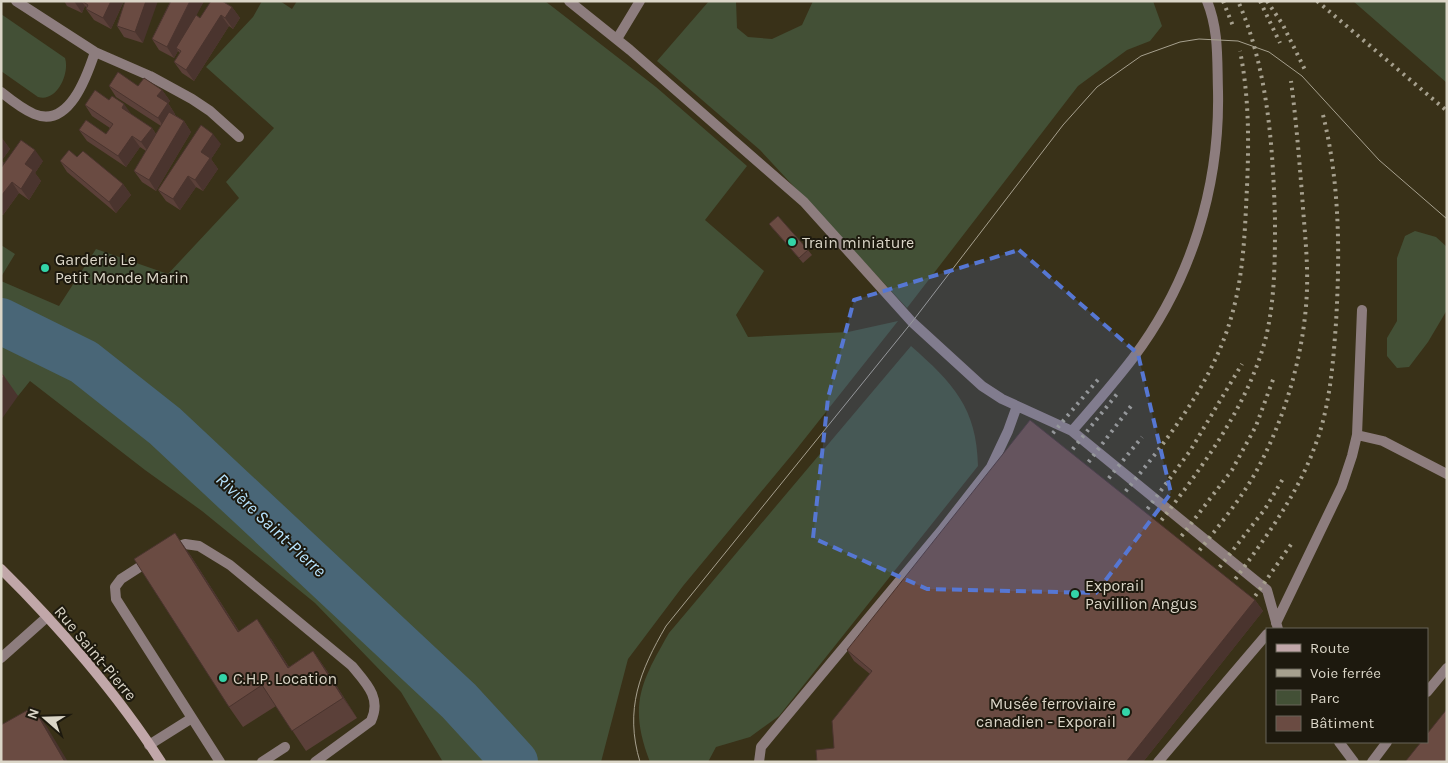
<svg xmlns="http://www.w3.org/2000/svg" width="1448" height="763" font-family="Karla,sans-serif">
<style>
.green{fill:#435036}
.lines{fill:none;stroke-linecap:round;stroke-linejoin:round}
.river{stroke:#496677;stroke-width:46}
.lane{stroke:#8d7d7e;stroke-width:10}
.street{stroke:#8d7d7e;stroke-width:10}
.secondary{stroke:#c1a7a9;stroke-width:10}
.tram{stroke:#a6a08e;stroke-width:1}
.rail{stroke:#a6a08e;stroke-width:4;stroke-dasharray:2.5 5;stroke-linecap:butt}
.wall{fill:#5b4039}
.shaded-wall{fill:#4a342e}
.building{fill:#6a4b42;stroke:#4a342e}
.marked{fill:#5677d3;fill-opacity:0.2;stroke:#5677d3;stroke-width:4;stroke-dasharray:10 6;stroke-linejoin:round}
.poi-dot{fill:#33d4a8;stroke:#1d190e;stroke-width:2}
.labels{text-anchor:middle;stroke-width:4;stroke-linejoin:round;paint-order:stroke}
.poi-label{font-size:16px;fill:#dbd6c8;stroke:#1d190e;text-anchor:start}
.street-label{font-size:16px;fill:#dbd6c8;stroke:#1d190e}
.water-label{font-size:18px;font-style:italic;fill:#b7e4ff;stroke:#1d190e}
</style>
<rect width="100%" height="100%" fill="#393118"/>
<!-- green -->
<path class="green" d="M262,1H280L292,9L297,1H545L656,87L747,166L705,220L764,271L736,315L748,337L848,332L898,321L795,451L683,586L628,659L601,762H443L401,692L315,603L202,511L145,470L30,381L18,396L1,384V281L59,306L96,249L168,274L239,198L226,182L274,128L206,67L253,17Z
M709,1H736L737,28L748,37L772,39L802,25L813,1H1153L1162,26L1150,41L1127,50L1078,86L907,308L760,150L657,61Z
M1353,1H1447V83Z
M1,14L65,58C70,73 57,103 38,97L1,71Z
M1415,231L1436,237L1447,247V310L1428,342L1409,367L1397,368L1387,356V338L1397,321V258L1405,236Z
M1,245L15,254L1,277Z
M911,346C953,383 977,408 978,466L779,716L750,737L716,747L708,762H650C628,705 641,682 669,633Z"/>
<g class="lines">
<!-- river -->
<path class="river" d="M1,321L84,362L165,426L459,701L515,762"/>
<!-- lane -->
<path class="lane" d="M569,1L630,50L804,202L912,322L982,386L1002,399L1072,431L1267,590L1278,629
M617,39L640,1
M1072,431C1093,407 1114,383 1133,358C1191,281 1220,187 1218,91C1217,60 1219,30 1207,1
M1357,435L1383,441L1447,474
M171,549L185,544L199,546L230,565L352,666C366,683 382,698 371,721L315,762
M149,561L121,579L115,587L116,599L220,762
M1276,623L1342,486L1352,456L1357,435L1362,310
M1427,692L1447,668
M1339,742L1354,762
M149,745L192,718
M262,762L285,747
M759,762L761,747L775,730L941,531L991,467L1008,431L1017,406
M1158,762L1267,634
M1372,762L1387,742"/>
<!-- street -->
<path class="street" d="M16,1L95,52L150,76L192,99L210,111L239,137
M1,92C11,100 22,109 34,114C69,129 87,76 95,52
M1,658L47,617"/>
<!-- secondary -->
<path class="secondary" d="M1,569C57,624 119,696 161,762"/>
<!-- tram -->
<path class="tram" d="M640,762C624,709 640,671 666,626L912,322L1063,125L1097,87L1141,56L1180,42L1199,39L1238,41L1269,52L1302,76L1379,160L1447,219"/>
<!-- rail -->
<path class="rail" d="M1223,1L1233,26
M1260,1L1280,43
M1267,1L1283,25L1306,72
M1317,1L1447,111
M1048,439L1101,376
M1068,455L1117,394
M1084,468L1131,406
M1104,484L1142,437
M1121,497C1167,440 1216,380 1234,307C1244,268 1245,227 1247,187C1249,140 1249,96 1240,51
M1143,515L1190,451L1242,364
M1157,526C1200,470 1248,407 1266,337C1275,299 1275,259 1275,220C1273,147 1268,69 1238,1
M1177,542L1232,470L1256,426L1274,377
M1195,556C1216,529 1240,501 1257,470C1286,416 1305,350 1307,289C1308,257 1304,226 1302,194C1299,157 1296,119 1291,81
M1215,573L1265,509L1284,477
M1231,585C1263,541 1296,498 1315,446C1330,407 1333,364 1336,323C1340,252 1340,181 1322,111
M1251,602L1292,543"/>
</g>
<!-- wall -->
<path class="wall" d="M64,1H124L111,29L94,20L86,9L87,8L85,6L82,13L67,6Z
M125,1L143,43L124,37L117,26Z
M170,1H204L196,15L200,18L232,7L240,18L233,29L229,26L194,81L182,73L174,62L180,53L178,51L174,58L159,50L152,39L170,2Z
M109,86H138L162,90L170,101L168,103L175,114V115L184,121L191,132L156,191L142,182L134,171L146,151L140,147L126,167L87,141L79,130L106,134L110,128L92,116L85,105L109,100L152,128L156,134L161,126L116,97Z
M1,137L10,149L2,160L4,164L43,161L35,173L41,181L29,200L19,193L3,215L1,214Z
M221,144L211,159L218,169L203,191L196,187L180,210L166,201L158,190Z
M77,157L123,184L131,195L116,213L67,172L60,161Z
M769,224L808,250L812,255L803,263L773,229Z
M189,553L239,631L271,639L289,667L313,651L327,671L357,718L306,751L276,706L243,727L229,707Z
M1255,600L1263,611L1143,762H817L834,748L870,674L854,661L847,650Z"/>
<!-- shaded-wall -->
<path class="shaded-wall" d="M74,1H87L82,2L85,6L82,13Z
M111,1H124L111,29L103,18Z
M146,1H158L143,43L135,32Z
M190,1H204L179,49L176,48L178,51L174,58L167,47Z
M232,7L240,18L233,29L225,18Z
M221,15L229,26L194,81L186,70Z
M162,90L170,101L165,107L157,96Z
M168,103L175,114L165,129L158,118Z
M124,104L132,115L122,108Z
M184,121L191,132L156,191L149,180Z
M152,128L159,139L149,153L141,142Z
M213,134L221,144L211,159L218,169L203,191L195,180L201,152Z
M132,136L140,147L126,167L118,156Z
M2,138L10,149L2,160L5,165L1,170V139Z
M35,150L43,161L35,173L41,181L29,200L21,189L25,164Z
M188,176L196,187L180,210L173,199Z
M12,182L19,193L3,215L1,212V196Z
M123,184L131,195L116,213L109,202Z
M4,376L18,396L1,420V380Z
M175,533L189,553L252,652L238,632Z
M1255,600L1263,611L1143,762H1126Z
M257,619L271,639L302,688L288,668Z
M313,651L327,671L357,718L343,698Z
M33,707L47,727L68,762H65Z"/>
<!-- building -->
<path class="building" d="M82,1H111L103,18L86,9L88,5Z
M125,1H146L135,32L117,26Z
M171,1H190L167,47L152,39Z
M211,1H222L232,7L225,18L221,15L186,70L174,62L181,51L176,48L196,15L200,18Z
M118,72L138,86L144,78L162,90L157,96L168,103L158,118L109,86Z
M95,90L109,100L112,96L124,104L122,108L152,128L141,142L132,136L118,156L79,130L86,120L106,134L113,124L85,105Z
M169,112L184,121L149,180L134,171Z
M201,125L213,134L201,152L210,158L195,180L188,176L173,199L158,190Z
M21,140L35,150L25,164L33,170L21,189L12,182L1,196V168Z
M69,150L77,157L83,151L123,184L109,202L60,161Z
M778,216L808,250L799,258L769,224Z
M1,374L4,376L1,380Z
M1030,420L1255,600L1126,762H817L816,750L834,748L832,721L872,671L847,650Z
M175,533L238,632L257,619L288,668L313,651L343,698L292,731L262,685L229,707L134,559Z
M33,707L65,762H1V725Z
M1447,709V762H1405L1421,742H1427V734Z"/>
<!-- marked area -->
<path class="marked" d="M1019,250L1138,354L1171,493L1096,593L927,589L813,538L828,398L854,300Z"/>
<!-- markers -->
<g class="poi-dot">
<circle cx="792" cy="242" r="5"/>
<circle cx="45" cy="268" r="5"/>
<circle cx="1075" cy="594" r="5"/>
<circle cx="223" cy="678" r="5"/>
<circle cx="1126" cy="712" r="5"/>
</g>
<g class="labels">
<!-- poi labels -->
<g class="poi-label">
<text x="802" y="248">Train miniature</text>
<text x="55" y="265">Garderie Le<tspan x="55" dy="18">Petit Monde Marin</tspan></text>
<text x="1085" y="591">Exporail<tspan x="1085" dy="18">Pavillion Angus</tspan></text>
<text x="233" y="684">C.H.P. Location</text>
<text x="1116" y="709" text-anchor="end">Musée ferroviaire<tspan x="1116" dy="18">canadien - Exporail</tspan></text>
</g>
<!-- street labels -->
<g class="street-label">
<text transform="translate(96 653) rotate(50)" y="6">Rue Saint-Pierre</text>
</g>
<!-- water labels -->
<g class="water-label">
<text transform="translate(271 525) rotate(43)" y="6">Rivière Saint-Pierre</text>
</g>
</g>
<!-- border -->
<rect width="1448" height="763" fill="none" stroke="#dbd6c8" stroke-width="5"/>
<!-- legend -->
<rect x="1266" y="628" width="162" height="115" fill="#1d190e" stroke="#696558"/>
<rect x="1276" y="644" width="25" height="8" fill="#c1a7a9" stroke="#696558"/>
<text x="1310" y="653" font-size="15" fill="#dbd6c8">Route</text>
<rect x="1276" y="669" width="25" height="8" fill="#a6a08e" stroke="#696558"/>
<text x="1310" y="678" font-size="15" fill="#dbd6c8">Voie ferrée</text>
<rect x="1276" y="690" width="25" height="15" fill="#435036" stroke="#696558"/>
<text x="1310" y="703" font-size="15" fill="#dbd6c8">Parc</text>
<rect x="1276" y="716" width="25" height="15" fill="#6a4b42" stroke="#696558"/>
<text x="1310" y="728" font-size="15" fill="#dbd6c8">Bâtiment</text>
<!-- north arrow -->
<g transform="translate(45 718) rotate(290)" stroke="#1d190e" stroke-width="4" paint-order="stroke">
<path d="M0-4L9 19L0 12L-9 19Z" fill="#dbd6c8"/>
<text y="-8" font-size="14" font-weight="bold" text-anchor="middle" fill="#dbd6c8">N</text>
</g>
</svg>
